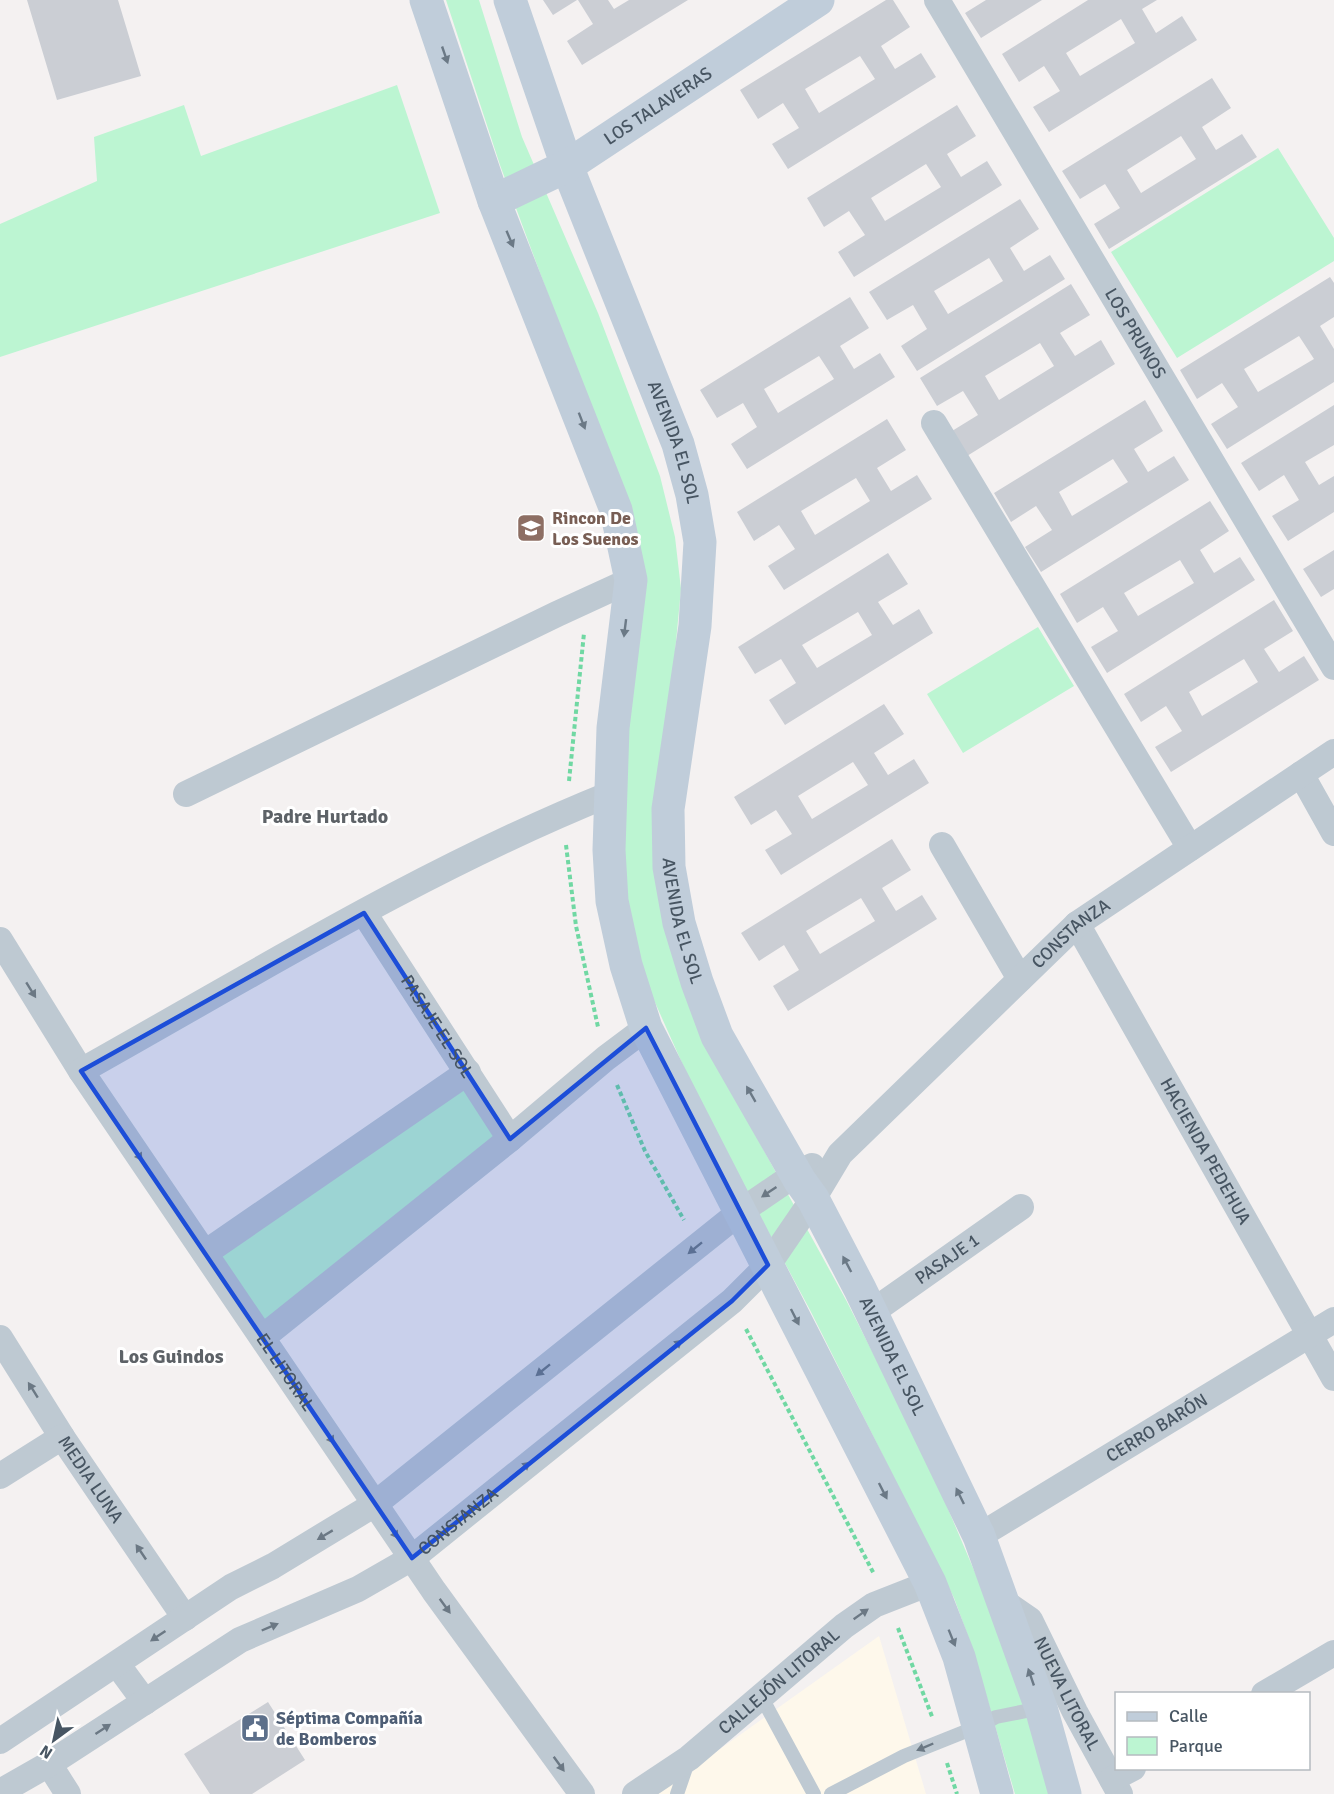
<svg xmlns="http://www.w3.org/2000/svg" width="1334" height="1794" font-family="Signika,sans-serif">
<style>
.commercial{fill:#fef8eb}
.green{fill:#bcf5d2}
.building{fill:#cbced4;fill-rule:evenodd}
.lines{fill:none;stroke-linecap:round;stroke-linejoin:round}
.path{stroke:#70d8a3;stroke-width:4;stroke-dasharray:4.5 3;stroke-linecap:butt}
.lane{stroke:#bec9d2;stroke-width:14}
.street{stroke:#bec9d2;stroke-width:26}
.secondary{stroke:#c0cdda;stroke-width:33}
.oneway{fill:#6b7986}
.oneway2{fill:#6b7884}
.marked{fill:#1d4ed8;fill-opacity:0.2;stroke:#1d4ed8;stroke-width:4.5;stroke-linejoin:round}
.labels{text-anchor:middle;stroke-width:6;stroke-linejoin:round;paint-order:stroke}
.street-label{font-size:18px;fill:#475562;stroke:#fff}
.education-label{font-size:18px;font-weight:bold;fill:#785e54;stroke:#fff;text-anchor:start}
.service-label{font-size:18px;font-weight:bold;fill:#4e5e75;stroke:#fff;text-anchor:start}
.neighbourhood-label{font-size:20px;font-weight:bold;fill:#5d6267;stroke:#fff}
</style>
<rect width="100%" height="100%" fill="#f4f1f1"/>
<!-- commercial -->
<path class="commercial" d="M879,1636L926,1794H657Z"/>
<!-- green -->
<path class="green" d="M446,0H479L522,137L598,313L660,476L675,537L681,589L669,715L655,816L750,1125L846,1300L926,1457L979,1582L1015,1677L1050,1794H1015L972,1647L954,1598L810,1310L703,1110L649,989L631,930L623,874V760L636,670L605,448L500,165Z
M397,85L440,213L0,357V224L97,181L94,137L184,105L201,156Z
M1278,148L1334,238V261L1177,358L1111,252Z
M1038,627L1074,686L963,753L927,694Z
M468,1072L510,1139L263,1337L205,1253Z"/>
<!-- building -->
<path class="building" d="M27,0H118L141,76L57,100Z
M543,0H577L553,15Z
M578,0H608L614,9L629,0H688L582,65L567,41L593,24Z
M886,0H893L910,27L881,46L895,69L921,53L936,77L788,169L772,144L799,128L783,103L758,119L740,90ZM860,56L875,79L819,113L805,89Z
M986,0H1042L981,38L965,13Z
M1088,0H1157L1142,9L1156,33L1182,16L1197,40L1049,132L1033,107L1060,91L1044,66L1019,82L1002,54ZM1121,19L1135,43L1080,76L1066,53Z
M1212,78L1231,108L1202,127L1216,150L1242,134L1257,157L1109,249L1094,224L1120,208L1105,184L1080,199L1062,171ZM1181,136L1196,159L1141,193L1127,170Z
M957,105L976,136L947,154L961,177L987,161L1002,185L854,277L838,252L865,235L849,211L824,227L807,198ZM926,164L941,187L885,221L871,198Z
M1020,199L1039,229L1010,248L1024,271L1050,255L1065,279L917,371L901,346L927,329L913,305L887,320L869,292ZM989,258L1003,281L948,314L934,291Z
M1330,277L1334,283V317L1320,326L1334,349V382L1227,449L1211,424L1238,407L1222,383L1197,399L1180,370ZM1299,336L1314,359L1258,392L1244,369Z
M1071,284L1090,315L1060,333L1075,356L1101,340L1115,364L967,456L952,431L978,415L963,391L937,406L920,378ZM1040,343L1054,366L999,400L985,376Z
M850,297L869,328L840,346L854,369L880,353L895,377L747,469L731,444L757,427L743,403L717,418L700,390ZM819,356L834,379L778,413L764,389Z
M1145,400L1163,431L1134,449L1148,472L1174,456L1189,480L1041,572L1025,547L1052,530L1036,506L1011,522L994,493ZM1113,459L1128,482L1072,516L1059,492Z
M1334,405V445L1305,462L1319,485L1334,476V512L1288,541L1272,516L1299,500L1284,475L1259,491L1241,463Z
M887,419L906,450L877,468L891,491L917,475L932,499L784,590L768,566L795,549L779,525L754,541L737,512ZM856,478L870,501L815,535L801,511Z
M1210,501L1229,531L1200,550L1214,573L1240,557L1255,580L1107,673L1091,647L1118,631L1103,607L1077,623L1060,594ZM1180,560L1194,583L1138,616L1124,593Z
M1334,550V589L1321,597L1303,569Z
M888,553L908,584L878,602L893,625L919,609L933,633L785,725L769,700L796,683L781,659L755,674L738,647ZM858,612L872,635L817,668L802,645Z
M1274,600L1293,631L1264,649L1279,672L1304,656L1319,680L1171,772L1155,747L1182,731L1166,706L1141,722L1124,694ZM1244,659L1258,682L1202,716L1189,692Z
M884,704L904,734L874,753L888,775L914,759L929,783L781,875L765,850L792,834L776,810L751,825L734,797ZM853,762L868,785L812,819L798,796Z
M892,839L911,870L882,888L896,911L922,895L937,919L788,1011L773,986L799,970L784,945L759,961L741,933ZM861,898L875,921L820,954L806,931Z
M268,1702L305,1760L252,1794H210L184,1754Z"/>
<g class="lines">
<!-- path -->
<path class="path" d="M569,781L584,633
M566,845L576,926L598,1027
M617,1085L645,1151L684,1220
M746,1329L874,1574
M898,1628L933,1719
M947,1763L957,1794"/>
<!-- lane -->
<path class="lane" d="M761,1696L814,1794
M677,1794L688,1762
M831,1794L904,1756L979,1726L996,1717L1041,1708"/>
<!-- street -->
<g class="street">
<path id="s1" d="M937,0L1334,667"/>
<path d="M934,423L1190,848"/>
<path d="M1301,774L1334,833"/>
<path d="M186,794L557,614L631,580"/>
<path d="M942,845L1020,979"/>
<path id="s2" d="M364,913L510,1139"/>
<path id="s3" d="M1077,924L1334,1378"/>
<path id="s4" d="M0,940L81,1071L434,1591L582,1794"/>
<path d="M81,1071C254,974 426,868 610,794"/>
<path d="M205,1253L468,1072"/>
<path id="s5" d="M872,1312L1021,1207"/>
<path d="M263,1337L510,1139L606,1058L646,1028"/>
<path id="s6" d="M0,1338L62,1437L185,1618"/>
<path d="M0,1476L62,1437"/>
<path id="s7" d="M979,1536L1334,1320"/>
<path id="s8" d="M1004,1602L1030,1620L1075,1712L1120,1794"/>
<path d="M117,1664L145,1702"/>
<path d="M1264,1694L1334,1653"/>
<path d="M0,1741L231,1587L273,1566L375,1504L740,1212L797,1173L812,1166"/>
<path d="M49,1764L68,1794"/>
<path d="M1112,1779L1133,1768"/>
<path id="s9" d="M0,1792L49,1764L240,1640L358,1589L412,1558L732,1301L768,1265L813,1199L840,1154L1077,924L1334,752"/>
<path id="s10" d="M635,1794L689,1758L844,1626L874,1605L930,1583"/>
</g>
<!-- secondary -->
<g class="secondary">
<path d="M426,0L494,201L616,510L631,580L613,728L609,850L612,901L626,965L646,1028L930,1583L959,1657L997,1794"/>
<path id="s11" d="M510,0L567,166L678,444L692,495L700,542L695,626L668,809L669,867L679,923L697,982L717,1036L800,1181L813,1199L860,1289L979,1536L1041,1708L1065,1794"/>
<path id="s12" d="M494,201L567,166L818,0"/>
</g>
</g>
<!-- one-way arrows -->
<defs><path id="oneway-solid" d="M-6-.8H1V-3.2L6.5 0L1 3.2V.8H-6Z" transform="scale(1.5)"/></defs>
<g class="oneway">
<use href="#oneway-solid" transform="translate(445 55) rotate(71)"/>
<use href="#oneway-solid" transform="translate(510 239) rotate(67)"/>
<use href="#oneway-solid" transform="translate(582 421) rotate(69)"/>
<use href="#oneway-solid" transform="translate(625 628) rotate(97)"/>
<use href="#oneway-solid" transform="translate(751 1094) rotate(-120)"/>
<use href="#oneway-solid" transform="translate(847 1264) rotate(-118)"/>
<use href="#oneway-solid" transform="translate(795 1317) rotate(63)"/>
<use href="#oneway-solid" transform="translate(883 1491) rotate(63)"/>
<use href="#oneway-solid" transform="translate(960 1496) rotate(-116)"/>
<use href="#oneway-solid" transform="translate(952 1638) rotate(68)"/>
<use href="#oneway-solid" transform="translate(1031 1677) rotate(-109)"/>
</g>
<g class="oneway2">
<use href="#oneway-solid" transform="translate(31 990) rotate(58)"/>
<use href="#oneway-solid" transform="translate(137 1153) rotate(56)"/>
<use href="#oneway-solid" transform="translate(769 1192) rotate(146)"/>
<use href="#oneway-solid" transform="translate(695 1248) rotate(141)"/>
<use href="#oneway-solid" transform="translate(675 1346) rotate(-39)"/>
<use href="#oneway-solid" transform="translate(543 1370) rotate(141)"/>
<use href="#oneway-solid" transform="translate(33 1390) rotate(-122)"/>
<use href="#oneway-solid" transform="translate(329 1436) rotate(56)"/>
<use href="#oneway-solid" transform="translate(523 1468) rotate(-39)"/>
<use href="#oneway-solid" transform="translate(393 1531) rotate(55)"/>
<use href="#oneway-solid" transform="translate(325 1535) rotate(149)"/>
<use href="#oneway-solid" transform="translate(141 1552) rotate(-124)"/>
<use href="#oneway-solid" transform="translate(445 1606) rotate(54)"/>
<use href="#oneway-solid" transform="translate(861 1614) rotate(-35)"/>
<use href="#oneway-solid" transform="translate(270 1627) rotate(-23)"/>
<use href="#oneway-solid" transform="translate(158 1636) rotate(146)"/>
<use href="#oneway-solid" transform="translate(103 1729) rotate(-33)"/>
<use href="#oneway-solid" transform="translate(925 1747) rotate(157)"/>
<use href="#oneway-solid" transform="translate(559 1764) rotate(54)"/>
</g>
<!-- marked area -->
<path class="marked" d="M364,913L510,1139L646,1028L768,1265L732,1301L412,1558L81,1071Z"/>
<!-- icons -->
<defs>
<g id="school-square" transform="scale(1.5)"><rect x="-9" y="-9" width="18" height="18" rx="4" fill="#8d6e63" stroke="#fff"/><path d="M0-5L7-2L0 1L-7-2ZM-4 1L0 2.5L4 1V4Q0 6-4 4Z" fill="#fff"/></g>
<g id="civic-square" transform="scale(1.5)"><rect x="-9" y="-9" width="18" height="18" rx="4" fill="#5c6f8a" stroke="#fff"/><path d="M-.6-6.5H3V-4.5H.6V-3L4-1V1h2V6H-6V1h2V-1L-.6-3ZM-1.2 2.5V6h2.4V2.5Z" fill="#fff"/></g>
</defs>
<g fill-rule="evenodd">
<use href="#school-square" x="531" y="528"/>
<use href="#civic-square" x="255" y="1728"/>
</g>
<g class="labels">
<!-- street labels -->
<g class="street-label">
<text dy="6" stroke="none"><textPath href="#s12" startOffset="190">LOS TALAVERAS</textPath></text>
<text dy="6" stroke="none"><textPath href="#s1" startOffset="388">LOS PRUNOS</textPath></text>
<text dy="6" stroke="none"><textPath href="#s11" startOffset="472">AVENIDA EL SOL</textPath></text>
<text dy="6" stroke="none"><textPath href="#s11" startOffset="958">AVENIDA EL SOL</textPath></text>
<text dy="6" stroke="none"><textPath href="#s9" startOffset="1388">CONSTANZA</textPath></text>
<text dy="6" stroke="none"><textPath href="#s2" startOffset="135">PASAJE EL SOL</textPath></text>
<text dy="6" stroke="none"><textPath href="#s3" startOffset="261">HACIENDA PEDEHUA</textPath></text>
<text dy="6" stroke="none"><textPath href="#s5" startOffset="92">PASAJE 1</textPath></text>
<text dy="6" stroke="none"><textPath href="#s11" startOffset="1444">AVENIDA EL SOL</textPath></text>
<text dy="6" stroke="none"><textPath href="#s4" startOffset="518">EL LITORAL</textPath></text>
<text dy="6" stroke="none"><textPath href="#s7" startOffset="208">CERRO BARÓN</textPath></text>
<text dy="6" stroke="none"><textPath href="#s6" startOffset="168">MEDIA LUNA</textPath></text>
<text dy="6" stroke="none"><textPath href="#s9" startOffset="534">CONSTANZA</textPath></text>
<text dy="6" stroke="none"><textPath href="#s10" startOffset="183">CALLEJÓN LITORAL</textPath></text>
<text dy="6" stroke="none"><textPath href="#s8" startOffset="114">NUEVA LITORAL</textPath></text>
</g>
<!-- education labels -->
<g class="education-label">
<text x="552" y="524">Rincon De<tspan x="552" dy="21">Los Suenos</tspan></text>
</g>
<!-- service labels -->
<g class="service-label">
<text x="276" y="1724">Séptima Compañía<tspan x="276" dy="21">de Bomberos</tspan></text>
</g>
<!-- neighbourhood labels -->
<g class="neighbourhood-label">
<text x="325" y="823">Padre Hurtado</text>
<text x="171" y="1363">Los Guindos</text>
</g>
</g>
<!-- legend -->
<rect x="1115" y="1692" width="195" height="78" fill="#ffffff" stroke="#b5bbc0" stroke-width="1.5"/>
<rect x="1127" y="1712" width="30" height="9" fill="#c0cdda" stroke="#b5bbc0" stroke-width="1.5"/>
<text x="1169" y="1722" font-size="18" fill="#475562">Calle</text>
<rect x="1127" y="1737" width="30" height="18" fill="#bcf5d2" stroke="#b5bbc0" stroke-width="1.5"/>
<text x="1169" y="1752" font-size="18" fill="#475562">Parque</text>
<!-- north arrow -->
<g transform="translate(54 1740) rotate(213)" stroke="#ffffff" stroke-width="4.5" paint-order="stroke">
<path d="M0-4.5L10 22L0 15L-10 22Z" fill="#475562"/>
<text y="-9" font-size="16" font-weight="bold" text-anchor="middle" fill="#475562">N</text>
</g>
</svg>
